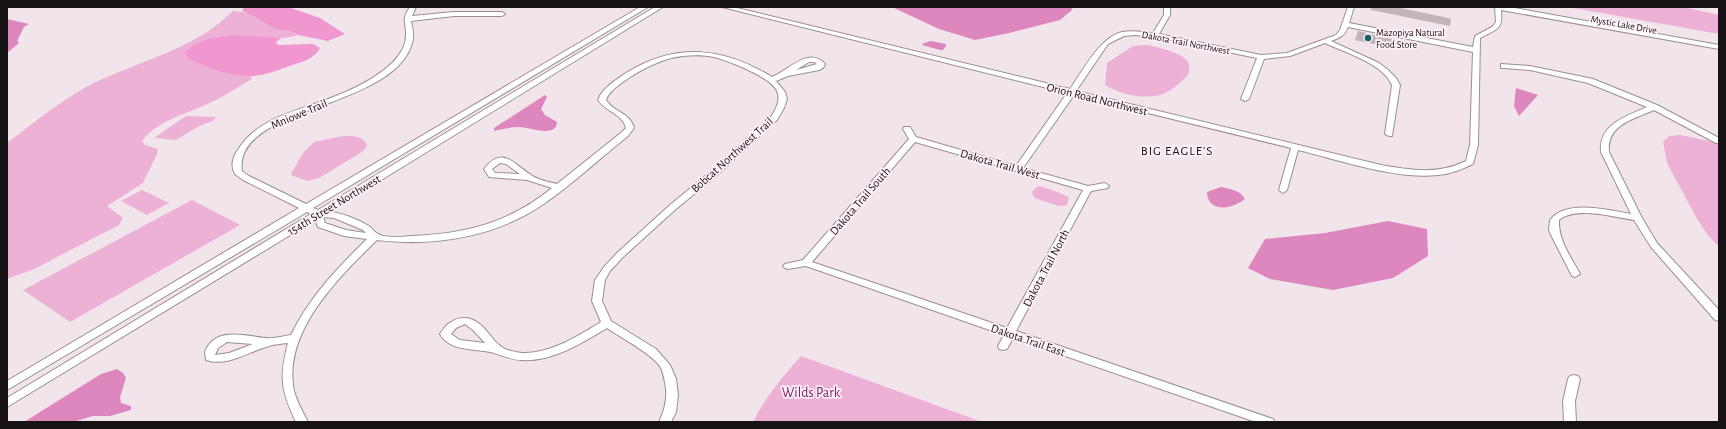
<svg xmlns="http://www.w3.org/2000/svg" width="1726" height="429" font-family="'Alegreya Sans',sans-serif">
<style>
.green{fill:#eeb1d6}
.forest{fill:#f097cf}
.water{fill:#de87be}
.building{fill:#c1b5bc}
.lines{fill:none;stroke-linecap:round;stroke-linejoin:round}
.minor-casing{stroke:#9a8e95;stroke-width:2}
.minor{fill:#fff;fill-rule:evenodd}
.poi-dot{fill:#136260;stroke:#fef1f9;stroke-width:1.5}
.labels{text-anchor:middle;stroke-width:3.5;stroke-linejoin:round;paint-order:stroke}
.far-street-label{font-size:10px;fill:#171315;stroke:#fef1f9}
.far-poi-label{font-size:10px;fill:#171315;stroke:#fef1f9;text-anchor:start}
.street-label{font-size:12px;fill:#171315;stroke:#fef1f9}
.neighbourhood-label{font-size:13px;letter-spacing:1px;fill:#171315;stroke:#fef1f9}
.near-park-label{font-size:14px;fill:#831d67;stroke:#fef1f9}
</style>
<rect width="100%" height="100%" fill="#f1e4eb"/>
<!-- green -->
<path class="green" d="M1568,7H1683L1719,15V34Z
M233,11C252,11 258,22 273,28C281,32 291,29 298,35C275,42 244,35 219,36L197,63L227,73L251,76L252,79C239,86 227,95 214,101C192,112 157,120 142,141L145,145L158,149L157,154L143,183L107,206L123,218L119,225L34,269L7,279V143C36,121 65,97 98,81C133,65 171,54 204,34C214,28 224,19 233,11Z
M1148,45C1159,48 1182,52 1188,62C1190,66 1189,71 1188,75C1181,82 1173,90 1163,94C1144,100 1122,95 1105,85L1107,63L1133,46Z
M186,116L216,117L213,121L199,126L176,140L154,138Z
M1680,135L1719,143V247L1707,234L1697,219L1667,163L1663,142L1669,136Z
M343,136C352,136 364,135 367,146L362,152L319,178L308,181L293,176L291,174L303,153L314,142Z
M1038,186C1041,186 1066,195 1069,197L1067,205L1059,206L1034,198L1032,192Z
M142,190L169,203L147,215L121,201Z
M192,200L240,225L70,322L23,290Z
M801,356L982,422H753C765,398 783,376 801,356Z"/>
<!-- forest -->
<path class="forest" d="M244,7H288L320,18L345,34L328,41L298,35C291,29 281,32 273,28C262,23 253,15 242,11Z
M235,35L281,38L276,42L278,45L313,44L320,48C315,58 303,62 292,65C279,70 264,76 250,76C229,76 206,68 187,58L185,52C198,39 217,36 235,35Z"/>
<!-- water -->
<path class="water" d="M892,7H1073L1071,11L1060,20L1009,33L975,40L939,29Z
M7,19L29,24L24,27L17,41L19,42L18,44L7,53Z
M931,41L946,44V46L943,50H940L922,45L924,43Z
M1516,88L1538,95L1519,116L1514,106Z
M545,95L547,97L541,109L545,115L557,122L556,127C547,136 530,127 519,127C511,127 502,129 494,131V128Z
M1221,187C1230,189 1240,190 1245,199C1233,209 1208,214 1207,192Z
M1388,221L1427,229L1428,256L1393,278L1333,290L1270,279L1248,268L1265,239L1325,233Z
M117,369L123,373L126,378L120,397L121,403L131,406V410L110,416H93L73,422H24L101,374Z"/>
<!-- building -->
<path class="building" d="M1371,7L1400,8L1444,17L1451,19L1450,26L1371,10Z
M1358,31L1400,41L1399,49L1355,40Z"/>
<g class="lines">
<!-- minor casing -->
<g class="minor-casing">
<path id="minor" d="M410,7H416L412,16L454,12H502L505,14L502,16H454L411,21C412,27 414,33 413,39C400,110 232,105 242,171L249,176L306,204L640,7H648L313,208L318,210L655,7H663L329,212C340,212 359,220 369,226C372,228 374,232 378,234C384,238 403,237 411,236C465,234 509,223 552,188L527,180L489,177L484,169C502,145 514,164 531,175C538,180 549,182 557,184L622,132L626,128C623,114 606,112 598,100C602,88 616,80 626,73C676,42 723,47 772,77C788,71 808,46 825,64L823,68L819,70L788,76L776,81L785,92L787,99L784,108L777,120L716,176L676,209L623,257L610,271L605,280L602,301L611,321L656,349L670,365L676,379L678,395L676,412L671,422H659C664,412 667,401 666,389C665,382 664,375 661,368C654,355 620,337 607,328C582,343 552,362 522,360C508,360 497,352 484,351C468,349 448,349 440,334C450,317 468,312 483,327C488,332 493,340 499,345C504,350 514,352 522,353C550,354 578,336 601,322L592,301L595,280L604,267L617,253L670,205L710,172L771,117C776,109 781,100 777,91C771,77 729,61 714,57C704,55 693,55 683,56C663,58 644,68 627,79C619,85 609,91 606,100C614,113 630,112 634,128L628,136C600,158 574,183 545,203C497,237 434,247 377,240C339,277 282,332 294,391C297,402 303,412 308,422H296C281,391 279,377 288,343C281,344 275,344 269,346C247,352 229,367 206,360L205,352C215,326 245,336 266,338C274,339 283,336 291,335C309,298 337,268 367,239L344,236L318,227L315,220L7,407V398L311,214L307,212L7,390V381L299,208L243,180L235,174C230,165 233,156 239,148C260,116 302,110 336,96C356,88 378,77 393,62C401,54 407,43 406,32C406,28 404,21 405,18C405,14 408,10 410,7ZM809,62H814L817,64L796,70ZM500,163L506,164L520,174L495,173L492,169ZM323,217L334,218L363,230L366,233L346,230L325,223ZM465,324L474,331L485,343L460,340L451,334L456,328ZM227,342L253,344L229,353L215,355L218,348Z
M722,7H733L1070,89C1082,72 1100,37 1122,32C1132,30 1143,32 1153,33L1164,15V7H1170V15L1159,34L1261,55L1287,53L1336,35L1340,30L1348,7H1354L1349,23L1473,47L1475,36L1492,27L1496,22L1495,7H1509L1719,45V49L1501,10C1503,30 1497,29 1480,38L1478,145L1473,164C1462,169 1451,174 1438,175C1396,180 1340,160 1298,150L1287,190L1283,193L1279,190L1291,148L1074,95L1023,168L1088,186L1105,183L1109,186L1108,188L1091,191L1016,331L1273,419L1275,422H1256L1013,338L1007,349L1003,350L999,349L998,346L1004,335L806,266L788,269L785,268L783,266L785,264L803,260L909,139L903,129L904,127H910L916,137L1016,166L1067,93ZM1348,27L1473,52L1470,145L1466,161C1438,175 1411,170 1381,165L1076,91L1108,44L1124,36L1135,35L1155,37L1257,58L1241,99L1245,101L1249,99L1264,59L1290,56L1325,43C1346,53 1382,63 1392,85L1385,134L1389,136H1392L1400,85L1396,78L1388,70L1379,63L1331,41C1340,38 1345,35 1348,27ZM915,142L1083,190L1007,328L812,262Z
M1501,64L1530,66L1593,79L1657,105L1719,138V143H1716L1654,110C1634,119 1606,125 1609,152L1642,218L1657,243L1719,310V321L1715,320L1651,247L1634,220C1613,217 1576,206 1559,220C1558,240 1571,257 1580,274L1575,277L1572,276L1551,235L1549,230L1550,220C1566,199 1608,210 1631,214L1601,152C1598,124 1627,116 1647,107L1588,83L1530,70L1504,68H1501Z
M1574,375L1578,376L1580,379L1575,401L1576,422H1564L1563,401L1568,379L1570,376Z"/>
</g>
<!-- minor -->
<use href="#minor" class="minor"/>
</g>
<!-- markers -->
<circle class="poi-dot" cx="1368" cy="38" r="4"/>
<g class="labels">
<!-- far-street labels -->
<g class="far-street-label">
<text transform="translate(1624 24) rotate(10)" y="4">Mystic Lake Drive</text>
<text transform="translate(1186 42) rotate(11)" y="4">Dakota Trail Northwest</text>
</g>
<!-- far-poi labels -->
<g class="far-poi-label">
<text x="1376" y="36">Mazopiya Natural<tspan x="1376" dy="12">Food Store</tspan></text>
</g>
<!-- street labels -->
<g class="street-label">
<text transform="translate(1097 99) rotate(14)" y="4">Orion Road Northwest</text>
<text transform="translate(299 114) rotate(-23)" y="4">Mniowe Trail</text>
<text transform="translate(732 155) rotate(-42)" y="4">Bobcat Northwest Trail</text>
<text transform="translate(1000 164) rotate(16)" y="4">Dakota Trail West</text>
<text transform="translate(860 201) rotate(-49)" y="4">Dakota Trail South</text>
<text transform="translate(334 205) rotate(-31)" y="4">154th Street Northwest</text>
<text transform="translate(1046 268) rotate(-62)" y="4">Dakota Trail North</text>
<text transform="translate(1028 340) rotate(19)" y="4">Dakota Trail East</text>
</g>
<!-- neighbourhood labels -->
<g class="neighbourhood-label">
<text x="1177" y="155">BIG EAGLE'S</text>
</g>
<!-- near-park labels -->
<g class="near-park-label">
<text x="811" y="397">Wilds Park</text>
</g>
</g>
<!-- border -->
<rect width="1726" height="429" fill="none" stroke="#171315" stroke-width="16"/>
</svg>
